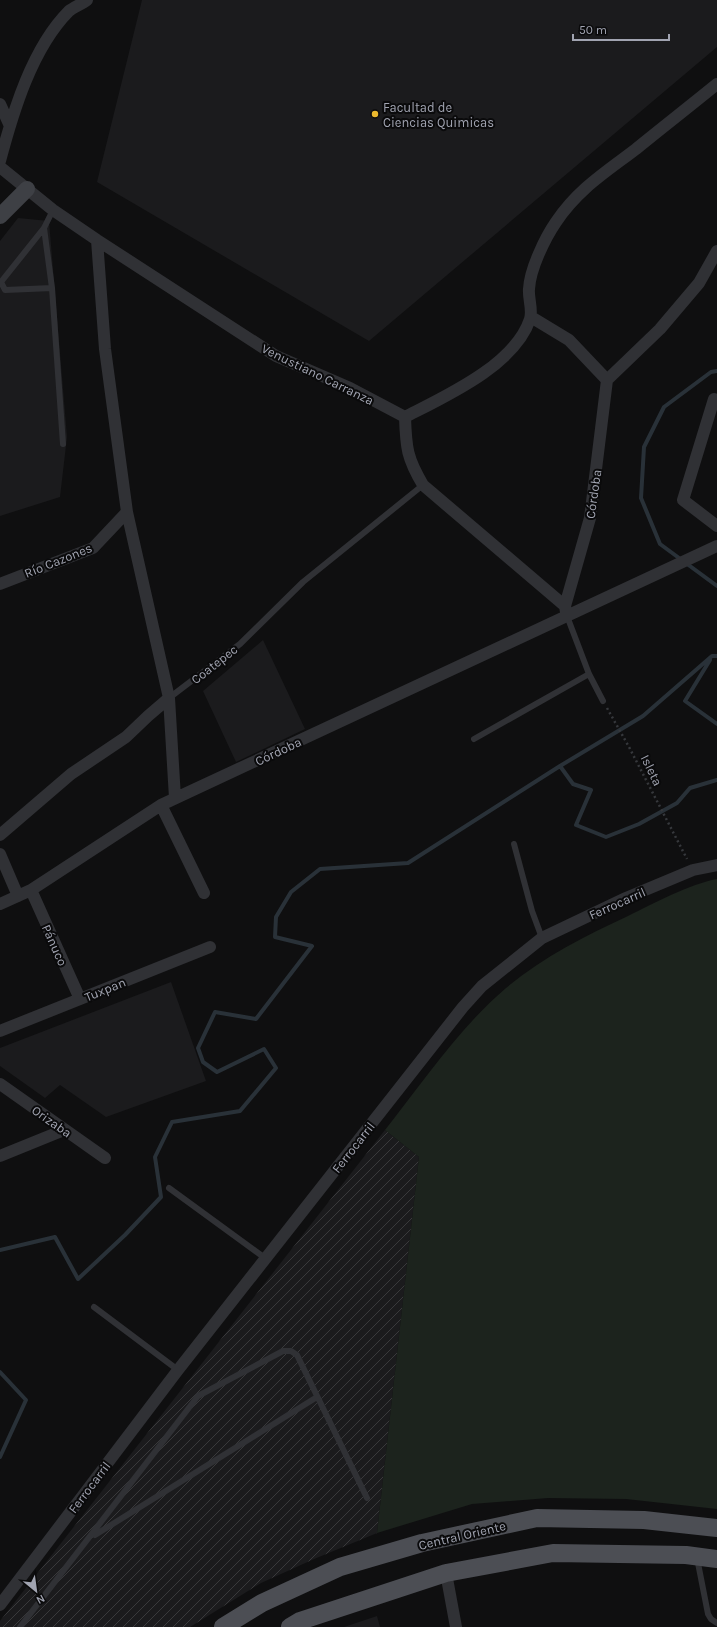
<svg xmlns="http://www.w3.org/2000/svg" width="717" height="1627" font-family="Karla,sans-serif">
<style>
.built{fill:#1b1b1d}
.industrial{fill:url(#industrial-furrows)}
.pitch{fill:#1c231d}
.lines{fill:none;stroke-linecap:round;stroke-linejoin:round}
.stream{stroke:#293138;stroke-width:4}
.path{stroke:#36383c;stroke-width:2.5;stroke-dasharray:2 3;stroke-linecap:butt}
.service{stroke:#303135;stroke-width:6}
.minor{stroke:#303135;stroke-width:12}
.secondary{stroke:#3e4045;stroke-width:16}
.primary{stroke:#4c4e54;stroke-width:18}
.poi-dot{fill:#ebb82d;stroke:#0a0a0b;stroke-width:1.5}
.labels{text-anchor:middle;stroke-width:4;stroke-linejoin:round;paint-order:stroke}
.poi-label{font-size:13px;fill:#a1a4b1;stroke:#0a0a0b;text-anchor:start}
.street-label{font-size:13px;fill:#a1a4b1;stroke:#0a0a0b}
</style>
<defs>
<pattern id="industrial-furrows" width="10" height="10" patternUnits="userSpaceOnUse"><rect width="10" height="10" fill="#1b1b1d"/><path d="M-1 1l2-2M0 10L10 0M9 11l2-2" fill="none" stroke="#39393b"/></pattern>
</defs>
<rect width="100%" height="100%" fill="#0f0f10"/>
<!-- built -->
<path class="built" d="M142,0H717V47L369,341L97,182Z
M18,218L49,221L67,437L60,497L0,516V241Z
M263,640L305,729L236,762L203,691Z
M171,982L206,1081L106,1117L60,1085L45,1098L0,1066V1048Z
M377,1616L380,1627H344Z"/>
<!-- industrial -->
<path class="industrial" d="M385,1130L419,1157L377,1533L314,1559L261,1583L190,1627H0V1621Z"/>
<!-- pitch -->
<path class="pitch" d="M717,879V1509L626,1499L548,1498L472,1504L377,1533L419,1157L385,1130C423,1082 459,1028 506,988C543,957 585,936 628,916C654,903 690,884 717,879Z"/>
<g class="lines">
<!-- stream -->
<path class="stream" d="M717,371L711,372L664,407L644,447L641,498L660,544L717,586
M710,660L685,701L717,724
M560,766L573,784L591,790L576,825L606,837L639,824L677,803L690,788L717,780
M0,1250L55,1237L78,1279L125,1235L161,1197L155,1157L172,1122L240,1111L276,1068L264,1049L217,1072L203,1062L198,1048L215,1012L256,1019L312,946L275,937L276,917L291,892L320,869L408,863L560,766L643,716L712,656H717
M0,1372L26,1400L0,1457"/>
<!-- path -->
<path class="path" d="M607,708L629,747L687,859"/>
<!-- service -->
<path class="service" d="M44,228L52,288L63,444
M52,288L5,290L1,282L44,228L53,210
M567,616L589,674L603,701
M169,698L240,644L303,582L423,485
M474,739L589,674
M514,844L532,911L542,938
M169,1188L265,1258
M94,1307L178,1370
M95,1535L317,1397
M697,1558L708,1614L711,1619L717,1623
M20,1627L198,1396L283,1351H291L297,1355L367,1498"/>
<!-- minor -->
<path class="minor" d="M0,104L10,126
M0,161C13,112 32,48 69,11C74,7 82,4 87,0
M0,167L53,210L97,240L276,356L350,388L405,417C406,448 407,458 423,485L565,606
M97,240L105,349L127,512L169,698L175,798
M531,317L569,340L607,380
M714,399L683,500L717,526
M405,417C446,396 515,365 530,319C533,310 528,298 529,289C530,269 545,238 556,222C578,189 606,172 636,149C663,127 690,106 717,84
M0,584L93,548L127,512
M566,612L565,606L590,518L607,380L660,329L699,283L717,251
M161,805L204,893
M0,835L71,774L126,737L148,716L169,698
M0,854L18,896
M31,890L80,999
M0,904L31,890L161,805L717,546
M0,1031L210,947
M0,1084L105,1158
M0,1156L64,1130
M446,1573L456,1627
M0,1605L178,1370L463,1007L482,986L542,938L626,898L693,870L717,865"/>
<!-- secondary -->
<path class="secondary" d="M0,216L27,189"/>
<!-- primary -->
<path class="primary" d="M223,1627L262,1603L340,1567L422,1543L537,1518L644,1520L717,1528
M290,1627L300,1621L446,1573L553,1553L686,1555L717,1559"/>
</g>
<!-- markers -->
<circle class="poi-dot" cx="375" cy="114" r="4"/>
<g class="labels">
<!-- poi labels -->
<g class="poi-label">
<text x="383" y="112">Facultad de<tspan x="383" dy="15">Ciencias Quimicas</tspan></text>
</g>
<!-- street labels -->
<g class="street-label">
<text transform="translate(318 374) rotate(26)" y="5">Venustiano Carranza</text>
<text transform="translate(593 494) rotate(-82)" y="5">Córdoba</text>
<text transform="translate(58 560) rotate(-22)" y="5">Río Cazones</text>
<text transform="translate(214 664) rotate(-38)" y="5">Coatepec</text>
<text transform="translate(278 751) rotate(-25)" y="5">Córdoba</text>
<text transform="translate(652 770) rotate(64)" y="5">Isleta</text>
<text transform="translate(617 903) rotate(-24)" y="5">Ferrocarril</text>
<text transform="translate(55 945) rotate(66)" y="5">Pánuco</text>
<text transform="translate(105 989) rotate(-22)" y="5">Tuxpan</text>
<text transform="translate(52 1121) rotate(35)" y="5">Orizaba</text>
<text transform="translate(353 1147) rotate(-52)" y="5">Ferrocarril</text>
<text transform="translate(89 1487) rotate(-53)" y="5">Ferrocarril</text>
<text transform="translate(462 1535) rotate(-13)" y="5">Central Oriente</text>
</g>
</g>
<!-- north arrow -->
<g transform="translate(36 1591) rotate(151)" stroke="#0a0a0b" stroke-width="3" paint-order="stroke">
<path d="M0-3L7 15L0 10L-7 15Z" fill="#a1a4b1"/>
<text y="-6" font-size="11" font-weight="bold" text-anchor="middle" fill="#a1a4b1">N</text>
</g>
<!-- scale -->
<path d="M573 34v6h96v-6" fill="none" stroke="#a1a4b1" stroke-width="2"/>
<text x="579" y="34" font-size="12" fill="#a1a4b1" stroke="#0a0a0b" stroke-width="3" paint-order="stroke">50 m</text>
</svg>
